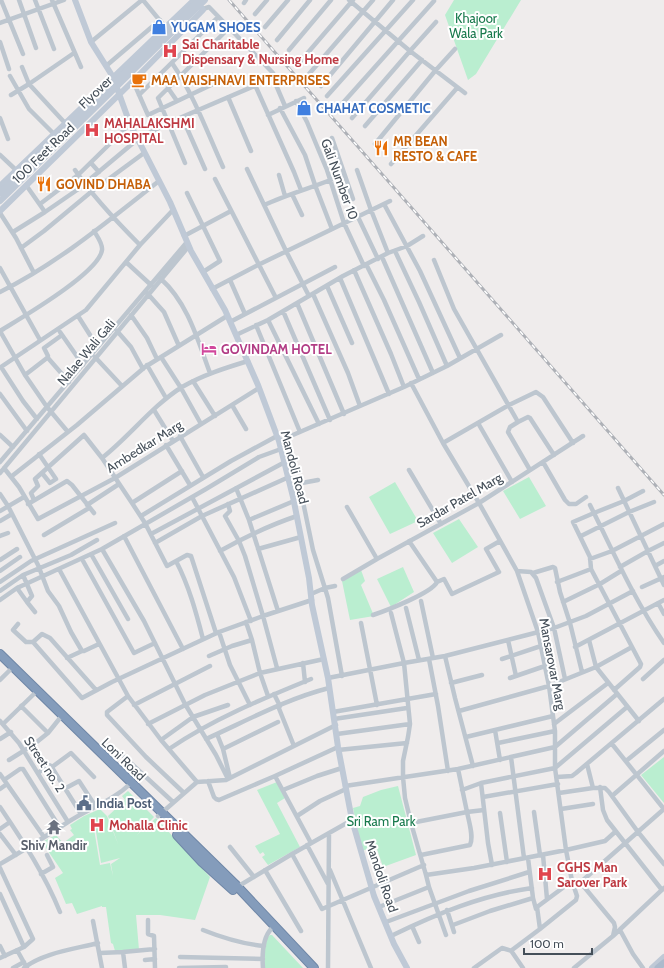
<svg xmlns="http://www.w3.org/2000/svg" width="664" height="968" font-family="Cabin,sans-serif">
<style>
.green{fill:#baeed0;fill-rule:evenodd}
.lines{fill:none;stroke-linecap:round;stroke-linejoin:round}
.highway-casing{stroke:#6f87a7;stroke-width:10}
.street{stroke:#bdc6cf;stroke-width:4.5}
.secondary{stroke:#bfc9d6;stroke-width:6}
.primary{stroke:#acbacc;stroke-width:7}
.highway{stroke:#849cbb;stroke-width:8}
.rail-casing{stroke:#aeb1b7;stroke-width:3}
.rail{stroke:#fff;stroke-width:1.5;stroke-dasharray:4.5;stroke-linecap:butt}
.secondary-bridge{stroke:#bfc9d6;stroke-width:6}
.labels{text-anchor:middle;stroke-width:4;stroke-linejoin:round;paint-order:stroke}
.park-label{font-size:13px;fill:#17794c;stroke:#fff}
.shop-label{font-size:13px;font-weight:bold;fill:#366cbe;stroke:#fff;text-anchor:start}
.health-label{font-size:13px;font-weight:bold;fill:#be3a42;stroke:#fff;text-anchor:start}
.food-label{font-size:13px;font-weight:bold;fill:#c56008;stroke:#fff;text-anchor:start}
.street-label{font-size:13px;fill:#454f59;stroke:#fff}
.hotel-label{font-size:13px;font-weight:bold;fill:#b23c85;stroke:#fff;text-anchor:start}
.service-label{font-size:13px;font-weight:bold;fill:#4e5e75;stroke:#fff;text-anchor:start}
.worship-label{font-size:13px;font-weight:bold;fill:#5b616d;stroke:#fff}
</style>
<rect width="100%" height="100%" fill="#efecec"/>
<!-- green -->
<path class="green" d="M454,0H521L476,74L468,80L445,15Z
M529,477L546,506L520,519L503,491Z
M395,482L418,521L390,534L369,497Z
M459,519L478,547L452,563L433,533Z
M403,567L414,592L391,607L377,579Z
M361,570L365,581L361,585L374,616L350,620L342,581Z
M664,757V803L641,775Z
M277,782L285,798L277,803L300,847L268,865L262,857L265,855L263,852L260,854L255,846L280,834L257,790Z
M398,786L416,855L383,867L376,846L362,851L353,808L360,806L363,797L381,790Z
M128,791L154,817L137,835L156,818L210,877L195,920L160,915H136L139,950L115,951L113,944L111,943L106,907H102V906L77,914L72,903L66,904L55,878L63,873L42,842L56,835L63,843L74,835L70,830L72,829L70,825L84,816L100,809L107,816L118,844L108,816L125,800L122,796ZM92,817L94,819L101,863L120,858L111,864L113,876L110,863L100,865Z
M270,935H272L303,968H264L265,939Z"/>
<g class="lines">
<!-- highway casing -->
<g class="highway-casing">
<path id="highway" d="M0,654L235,884L314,968
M177,835L202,862L233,890"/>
</g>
<!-- street -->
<path class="street" d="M1,0L23,54
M19,0L36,48
M35,0L54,49
M52,0L81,67
M143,0L166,28
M349,0L410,51L465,93
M244,3L246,0
M255,14L267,0
M0,23L64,0
M265,27L288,0
M277,40L310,0
M0,42L9,69
M91,42L142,0
M289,50L331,0
M172,63C194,95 207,132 223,167
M299,63L353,0
M106,66L160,20
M22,67L29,84L65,123
M309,74L373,0
M10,76L29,109L54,134
M273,78L285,106
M133,81L148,115L232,75
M255,85L294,172L301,190
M321,86L393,0
M168,88L177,101
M11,95L29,84L74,53
M139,95L218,17
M327,96L413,0
M228,97L251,151
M296,101L307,122L319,151L327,170L344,223L364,266
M341,105L434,1
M280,108L305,155L315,185L332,229
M268,115L304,98
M182,117L205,169
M0,118L8,139
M352,118L410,51L436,22
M365,126L422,60
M332,138L353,199
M375,144L435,71L455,49
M0,155L16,170
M91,163L99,172
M185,163L158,98L229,28
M391,164L457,88
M247,169L286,251L309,296
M75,170C93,197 117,222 140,245
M357,170L371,210L388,253
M279,175L285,196
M215,179L276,298
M26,185L45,212
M187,193L220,261L203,272
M292,194L302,215
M40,204L78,175L130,124
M384,204L420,271L460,358
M264,205C290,193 318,186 343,175
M0,213L16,238L34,273
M358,217L378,259
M13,232L45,212L77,190L138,139L168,123L273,78L274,76L273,73L209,7L203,9
M184,236L231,211
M21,248L44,231L91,192L144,153
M395,251L419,302L447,366
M382,257L433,373
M434,260L454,309L518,422L528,417L530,418L554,455
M126,262L151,285
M366,264L384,300L419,379
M0,268L40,340
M354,270L391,354L404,387
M340,278L389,394
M161,279C188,303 198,341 210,373
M230,280L245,314
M327,286L352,343
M212,289L258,265L390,201
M0,292C58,263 108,221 159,181
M147,293L164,312L179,346
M313,294L348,373L360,406
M297,303L344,414
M283,311L330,420
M131,315L147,338L157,359
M78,316L90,335
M268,320L319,424
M230,322L335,267
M256,325L300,432
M0,331C21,318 99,273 102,250C103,244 97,236 94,231
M0,331L25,375L47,407L68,432
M117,331L131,347L143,369
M60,332L83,365
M236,335L268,320L343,276L388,253L407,246L423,236
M95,357L122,386
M161,357L181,388L201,424
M48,358L69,382
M147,365L166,398
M25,375L47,358L48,356L44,348L62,335
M193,381L215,416
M411,383L443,443L479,503L517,571L538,632L549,686L555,731V768L566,850L572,881L577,896L576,900L540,929
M0,394L27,431
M232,405L246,429
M154,410L173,441
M37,419L23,401L1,367L86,310L140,245L173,210
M518,422L510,427L508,432L530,470
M478,423L512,482
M0,435L13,447
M180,436L203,477
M279,441L404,387L447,366L501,335
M443,443L509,405L536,392L543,397L573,443
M166,445L190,485
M39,454L56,479L50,483L42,473
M102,458C130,436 152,406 182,387C203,375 225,368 248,361
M0,462L187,242
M543,462L565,500L569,504H576L586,497
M4,468L19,487L38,519L115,478L259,388
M409,470L441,524
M182,471L132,503L145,523L167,566L187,555L191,556L216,633
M0,473L189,246
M12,476L77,425L145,367L227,316
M291,485L318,480
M236,488L249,520L278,611
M618,488L664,585
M0,494L8,506L38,565L48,591L59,606L71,632L82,651H84L99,644
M192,497L234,577L251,621
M302,497L313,550L328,598L342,676
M34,500L31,493L38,486L35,479L84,435L102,458L132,503
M28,504L67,481L72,485L94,513
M228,504L230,511L225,516L239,541L245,556L263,616L277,668
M87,505L119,484
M590,505C613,551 634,600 664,643
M347,507L377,559
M0,511L24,497
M141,516L231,461L277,436
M249,520L294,501
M0,521L12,514
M151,534L285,462
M44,535L89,508
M0,536L8,533
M124,536L183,649
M581,536L629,512L654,502
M409,541L437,582
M155,543L202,516L289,477
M102,549L144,621L185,704L216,755L228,779
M258,549L301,537
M220,551C245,537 270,525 297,516
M91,554L128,619
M82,559L134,653L155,643
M590,559L612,551L664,524
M0,560L17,549
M176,561C189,586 196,612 203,639
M655,566L664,561
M620,567L648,551L664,543
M59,569L128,696L161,740L197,782
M0,571L20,557
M517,571L531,572L536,578L554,628L565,679
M533,573L553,567L555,568L560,592L570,623L582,672
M23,575L32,596L27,602L35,612
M343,579L377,559L479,503L583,436
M0,582L31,561L115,523
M557,582L591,569
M642,587L664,577
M17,588L27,602
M0,591L23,575L71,555L97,540
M311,594L325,588L335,586
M0,600L17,588L102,549L206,489L259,457L281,449
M421,601L433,658
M563,602L600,584L621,571
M658,603L664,614
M406,608L419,660
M391,613L404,663L410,724L408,737L403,761V777L405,798L411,823L426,875
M373,615C385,611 432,593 437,582L444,579L452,594L499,572L486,549L500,541
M246,622L252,640
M361,623L377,705
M18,624L13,630L26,642H33L42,634L50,638L96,690
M219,632L230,665L250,705
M508,640L516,676
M589,640L596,667L639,721
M33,642L82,698L112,682L219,632L263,616L312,600
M575,647L664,600
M209,656L232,646L252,640L260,673L268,696
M445,656L455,698L473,766
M67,658L82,651
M429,659L438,706L448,771
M502,659L541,646
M303,663L305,682
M328,678L404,663L445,656L554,628L586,616L633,591
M510,678L545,666
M643,679L664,660
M0,680L11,669
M451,683L482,675
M614,690L640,667L641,664L591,569L590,557L573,522L594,513L624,501L643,491
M274,694L280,706
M128,696L107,712V715L146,757L184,793
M134,705L210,666
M21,706L48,733
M278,706L294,746
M459,711L549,686L596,667L632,647
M333,712L436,694
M334,719L407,708
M0,721L19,743L68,822
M3,724L35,693
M148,724L205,695L260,673L324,659
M554,724L608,683
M495,730L500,760
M217,734L223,749L230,778
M337,734L410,724
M466,737L553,716
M0,739L11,732
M206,739C246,721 286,699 329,688
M161,740L193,717L228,705
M498,743L555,731
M612,744L664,809
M169,749C213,719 262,699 311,679
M223,749L278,722
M338,750L407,743
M122,755L173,802
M511,757L524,858
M9,760L33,745L48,733L60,718
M626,761L664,730
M587,764L593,788
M52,767L71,753L94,777
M38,773L49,765L51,766L81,814
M0,774L44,837
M275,776L311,843
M557,777L572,776L576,773L664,699
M4,780L20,769H23L60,828
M208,781L214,797L216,799L219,800L275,776L338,747
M481,783L488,843L492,865
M345,786L458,769L555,747L617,694
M600,787L603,810L607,820L662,890
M66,788L79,781L96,807
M0,789L7,784
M283,790L317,776L342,768
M462,790L481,783L555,768L627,707
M559,793L593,788H605L609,792L638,832L664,864
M612,796L664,751
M483,797L558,784
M0,807C23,841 45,875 60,912
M561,809L593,804
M534,812L540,855
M500,813L507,862
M158,816L197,782L226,780L336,725
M297,816L320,801L346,789
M411,823L467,812L458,769
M0,829L10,822
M0,834L16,855
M307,845L328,884
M230,847L254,877
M292,854L322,909L424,865
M421,855L470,845C474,837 469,822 467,812L484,810
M543,855L547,899
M528,858L533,898L536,909
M0,864C23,851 46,836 68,822C89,808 113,801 131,783
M0,868L33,939L24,947L0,958
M265,870L301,931
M330,870L371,968
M41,874L53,867L47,855
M580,882L614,923L615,927L613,936
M237,887L292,854L352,820
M429,887L446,935
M0,894L24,947
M379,907L429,887L426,875L474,868L566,850L605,841L615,832
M447,910L454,932
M148,920V934L154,936L155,968
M93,921L102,968
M386,922L469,891L529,872
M453,925L490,911L533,898
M412,926L419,942
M203,930C223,938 243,944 264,946
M620,930L633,954L643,968
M391,936C436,914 482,895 532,888
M0,946L5,956
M17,950L27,968
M123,952L125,968
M100,953L123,952L155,949
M180,957L263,959
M145,960L155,959
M13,968L24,962
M24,968C42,953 75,949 98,943
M179,968L226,967
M263,968C262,955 262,939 271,929
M328,968L329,833
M474,968L502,948L512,951
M523,968L512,952V950L540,929L537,907L572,881H582L664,809
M574,968L613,936L664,888"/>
<!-- secondary -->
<path class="secondary" d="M75,0L91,42L113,77L130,124L170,202L191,251L225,310L258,385L279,441L293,497L309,578L312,605L328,678L338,747L352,820L374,896L394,944L407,968
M0,186L193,1H196L203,10L133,81L0,211
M652,968L664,957"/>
<!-- primary -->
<path class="primary" d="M658,968L664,963"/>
<!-- highway -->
<use href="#highway" class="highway"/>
<!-- rail casing -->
<g class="rail-casing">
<path id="rail" d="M229,0L664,495"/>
</g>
<!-- rail -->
<use href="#rail" class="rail"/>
<!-- secondary-bridge -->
<path class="secondary-bridge" d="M0,193L199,0
M0,201L205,0"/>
</g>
<!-- icons -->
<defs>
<g id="shop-bare" transform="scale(1.2)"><path d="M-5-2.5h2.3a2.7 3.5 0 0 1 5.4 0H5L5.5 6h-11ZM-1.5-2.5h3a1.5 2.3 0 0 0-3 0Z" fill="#3f7fe0" stroke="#fff" stroke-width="2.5" paint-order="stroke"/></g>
<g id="hospital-bare" transform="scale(1.2)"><path d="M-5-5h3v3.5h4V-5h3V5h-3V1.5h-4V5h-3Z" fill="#e0444e" stroke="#fff" stroke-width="2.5" paint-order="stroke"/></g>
<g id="cafe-bare" transform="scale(1.2)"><path d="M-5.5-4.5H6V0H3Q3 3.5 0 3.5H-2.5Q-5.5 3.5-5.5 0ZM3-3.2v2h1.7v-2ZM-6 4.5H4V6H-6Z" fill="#e8710a" stroke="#fff" stroke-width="2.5" paint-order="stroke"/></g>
<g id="restaurant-bare" transform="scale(1.2)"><path d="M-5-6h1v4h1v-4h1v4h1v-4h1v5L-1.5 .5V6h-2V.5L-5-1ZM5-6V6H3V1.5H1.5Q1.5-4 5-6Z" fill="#e8710a" stroke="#fff" stroke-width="2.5" paint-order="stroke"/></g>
<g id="hotel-bare" transform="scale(1.2)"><path d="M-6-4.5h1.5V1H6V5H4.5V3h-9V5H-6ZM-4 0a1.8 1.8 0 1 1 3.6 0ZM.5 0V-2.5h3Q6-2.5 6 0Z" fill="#d1479c" stroke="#fff" stroke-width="2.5" paint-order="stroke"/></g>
<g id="civic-bare" transform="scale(1.2)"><path d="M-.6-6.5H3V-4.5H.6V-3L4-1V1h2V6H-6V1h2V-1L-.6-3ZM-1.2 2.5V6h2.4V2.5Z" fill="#5c6f8a" stroke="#fff" stroke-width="2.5" paint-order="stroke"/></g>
<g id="temple-bare" transform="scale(1.2)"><path d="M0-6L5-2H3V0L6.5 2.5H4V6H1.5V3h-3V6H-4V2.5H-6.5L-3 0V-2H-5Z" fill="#6b7280" stroke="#fff" stroke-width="2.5" paint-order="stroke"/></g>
</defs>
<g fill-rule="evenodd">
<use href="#shop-bare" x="159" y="27"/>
<use href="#hospital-bare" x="170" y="51"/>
<use href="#cafe-bare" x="139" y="80"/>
<use href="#shop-bare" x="304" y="108"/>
<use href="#hospital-bare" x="92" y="130"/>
<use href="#restaurant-bare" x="381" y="148"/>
<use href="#restaurant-bare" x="44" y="184"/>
<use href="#hotel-bare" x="209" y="349"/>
<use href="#civic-bare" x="84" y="803"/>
<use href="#hospital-bare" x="97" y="825"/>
<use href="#temple-bare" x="54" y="827"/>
<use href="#hospital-bare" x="545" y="874"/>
</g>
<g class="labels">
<!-- park labels -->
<g class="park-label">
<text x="476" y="23">Khajoor<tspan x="476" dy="15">Wala Park</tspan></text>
<text x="381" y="826">Sri Ram Park</text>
</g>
<!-- shop labels -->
<g class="shop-label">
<text x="171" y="32">YUGAM SHOES</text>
<text x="316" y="113">CHAHAT COSMETIC</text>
</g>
<!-- health labels -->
<g class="health-label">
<text x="182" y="49">Sai Charitable<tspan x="182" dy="15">Dispensary &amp; Nursing Home</tspan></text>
<text x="104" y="128">MAHALAKSHMI<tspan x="104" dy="15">HOSPITAL</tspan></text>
<text x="109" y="830">Mohalla Clinic</text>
<text x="557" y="872">CGHS Man<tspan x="557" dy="15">Sarover Park</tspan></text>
</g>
<!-- food labels -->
<g class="food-label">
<text x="151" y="85">MAA VAISHNAVI ENTERPRISES</text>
<text x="393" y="146">MR BEAN<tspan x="393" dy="15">RESTO &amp; CAFE</tspan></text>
<text x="56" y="189">GOVIND DHABA</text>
</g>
<!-- street labels -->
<g class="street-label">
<text transform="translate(95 92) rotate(-44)" y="5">Flyover</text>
<text transform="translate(43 153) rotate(-44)" y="5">100 Feet Road</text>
<text transform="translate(340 179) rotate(70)" y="5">Gali Number 10</text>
<text transform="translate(86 352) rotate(-50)" y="5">Nalae Wali Gali</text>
<text transform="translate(144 446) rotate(-32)" y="5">Ambedkar Marg</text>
<text transform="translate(295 467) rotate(75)" y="5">Mandoli Road</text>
<text transform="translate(459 500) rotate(-30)" y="5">Sardar Patel Marg</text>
<text transform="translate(553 664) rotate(79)" y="5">Mansarovar Marg</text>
<text transform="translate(124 759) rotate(44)" y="5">Loni Road</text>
<text transform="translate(45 764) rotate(57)" y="5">Street no. 2</text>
<text transform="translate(382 876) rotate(71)" y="5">Mandoli Road</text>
</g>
<!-- hotel labels -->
<g class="hotel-label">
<text x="221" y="354">GOVINDAM HOTEL</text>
</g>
<!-- service labels -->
<g class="service-label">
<text x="96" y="808">India Post</text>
</g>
<!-- worship labels -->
<g class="worship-label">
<text x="54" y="850">Shiv Mandir</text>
</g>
</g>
<!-- scale -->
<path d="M524 948v6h68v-6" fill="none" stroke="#454f59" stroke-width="2"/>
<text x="530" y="948" font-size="12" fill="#454f59" stroke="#ffffff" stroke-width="3" paint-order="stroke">100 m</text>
</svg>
